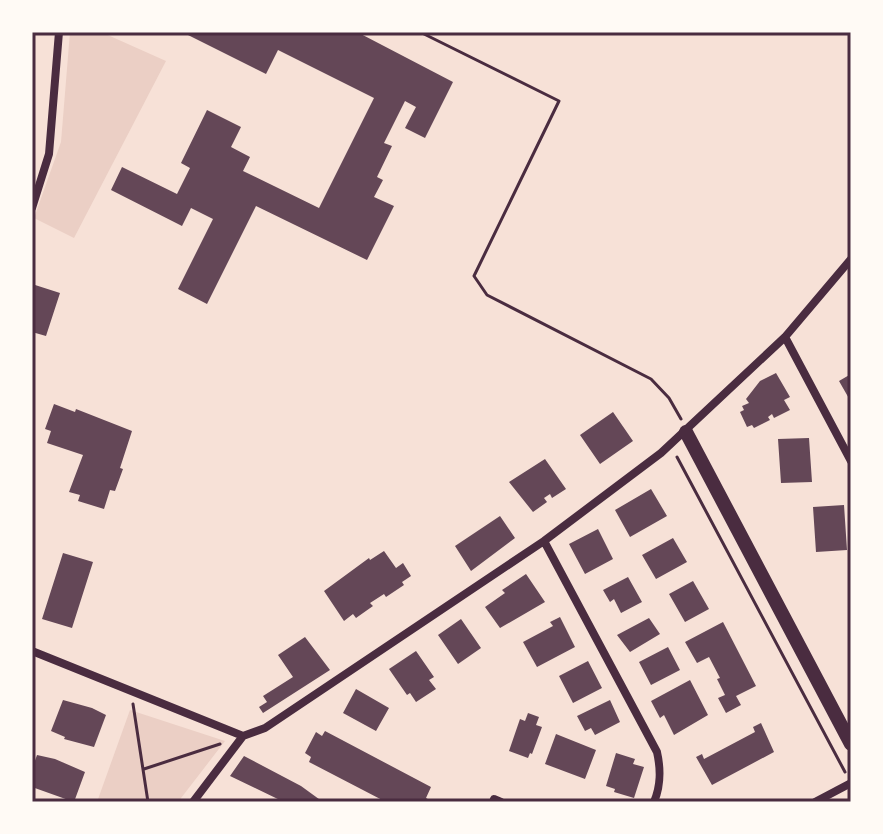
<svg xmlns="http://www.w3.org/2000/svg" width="883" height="834" font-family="'Public Sans',sans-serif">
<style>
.green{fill:#ebcfc5}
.building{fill:#644757}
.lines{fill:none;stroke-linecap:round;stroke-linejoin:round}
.path{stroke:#4a2c40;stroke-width:3}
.minor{stroke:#4a2c40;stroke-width:8}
.tertiary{stroke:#4a2c40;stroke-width:14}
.neatline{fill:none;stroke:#4a2c40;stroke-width:3}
</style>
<rect width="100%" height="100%" fill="#f7e1d7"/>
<!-- green -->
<path class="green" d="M70,32H101L166,61L74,238L34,218L61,142Z
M130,710L225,741L178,802H97Z"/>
<!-- building -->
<path class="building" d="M182,32H357L453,82L425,138L405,128L416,107L405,101L384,143L392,146L377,177L383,180L374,197L394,206L367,260L256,206L207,304L178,289L213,219L191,208L182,226L111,190L122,167L177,194L190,168L181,163L207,110L241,127L231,147L250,157L243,171L319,208L374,98L278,50L266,74Z
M32,284L60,293L46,336L32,332Z
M776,373L790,397L784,400L790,410L774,418L772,414L768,417L770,420L754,428L752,425L747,427L740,412L744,410L742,406L749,403L746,399L760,381Z
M851,374V402L839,381Z
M54,404L75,412L76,409L132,431L120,468L123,469L115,491L110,490L104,509L78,501L80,495L69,492L83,455L47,443L51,431L45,429Z
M613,412L633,441L600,464L580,435Z
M809,438L812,482L781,483L778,439Z
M545,459L566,489L552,498L550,494L544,498L547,502L533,512L509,482Z
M651,489L667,516L630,537L615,510Z
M844,505L847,550L816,552L813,507Z
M500,516L515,538L471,571L455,546Z
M598,529L613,559L585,574L569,544Z
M673,538L687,562L656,579L642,555Z
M384,551L396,568L403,563L411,576L402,582L404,585L386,597L384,594L370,603L373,606L356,618L353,614L344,621L324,591L369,558L370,560Z
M63,553L93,562L72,628L42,619Z
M526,574L545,602L500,628L485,607L505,593L502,590Z
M628,577L642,602L621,613L614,599L610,602L603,590Z
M693,581L709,609L685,622L669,594Z
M560,617L575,647L537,667L523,642L553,626L550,622Z
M649,618L660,634L630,652L617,635Z
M461,619L481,648L458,664L438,635Z
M723,622L756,686L736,696L741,705L726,713L718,698L725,695L717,679L720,678L709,657L697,663L685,642Z
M305,637L330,670L263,713L259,707L267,702L263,696L293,677L278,655Z
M668,647L680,670L651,685L639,662Z
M416,651L434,677L429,680L436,689L416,702L410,693L407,695L389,669Z
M588,661L602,688L573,703L559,676Z
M690,680L708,715L674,735L664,715L660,718L651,701Z
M356,689L389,708L376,731L343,713Z
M63,700L92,708L106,715L94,747L64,739L65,737L51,731Z
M610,700L620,722L595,735L591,728L585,731L577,716Z
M528,713L539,717L536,725L542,727L532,754L530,753L528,758L509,751L520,719L525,721Z
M761,723L774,752L712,785L696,757L702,754L704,759L755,732L753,727Z
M325,731L431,787L426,798L433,802H386L309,762L311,757L305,753L316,732L322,736Z
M556,734L596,750L585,779L545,764Z
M616,753L635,759L633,764L644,767L634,798L614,792L615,789L606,786Z
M37,755L55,759L85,772L74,802L32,787V769Z
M244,756L301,786L323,802H284L230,776Z"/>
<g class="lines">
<!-- path -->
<path class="path" d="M420,32L559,101L474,276L487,295L651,379L669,398L681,419
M677,457L845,772
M133,704L148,802
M144,769L220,744"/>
<!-- minor -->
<path class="minor" d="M32,208L49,154L59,32
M785,337L851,461
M544,541L657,752C661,770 661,785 654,802
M32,651L243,736
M193,802L243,736L265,728L544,541L661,453L785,337L851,259
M493,802L494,799L501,802
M815,802L851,783"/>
<!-- tertiary -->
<path class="tertiary" d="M686,432L851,744"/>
</g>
<!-- border -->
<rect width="883" height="834" fill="none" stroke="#fffaf5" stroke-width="68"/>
<rect x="34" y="34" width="815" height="766" class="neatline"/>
</svg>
